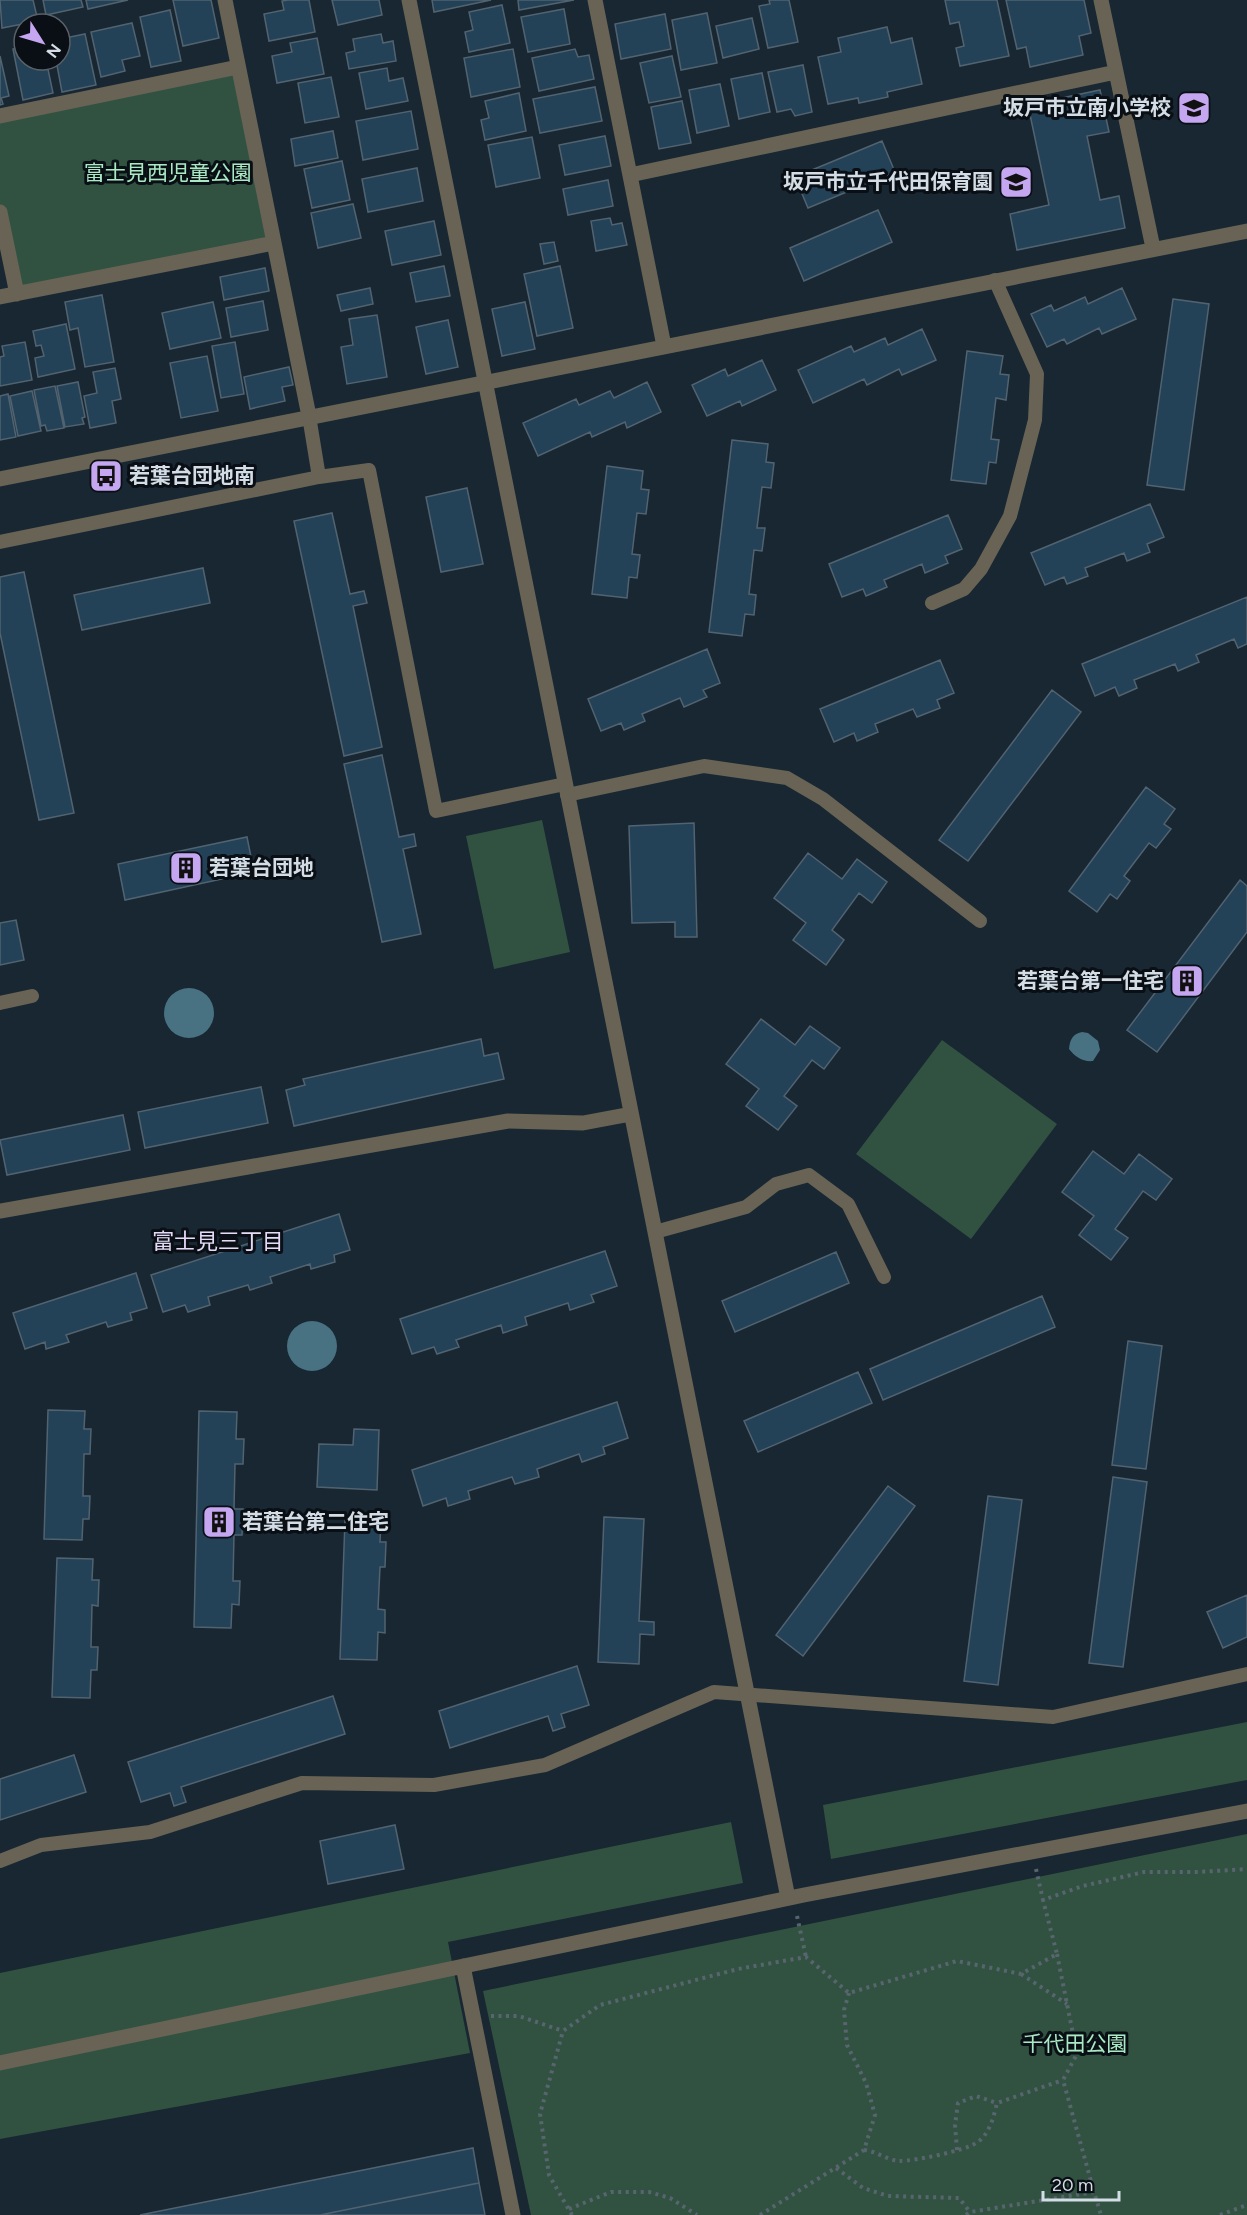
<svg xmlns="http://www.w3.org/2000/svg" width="1247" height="2215" font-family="Figtree,'Noto Sans JP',sans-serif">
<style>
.green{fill:#315240}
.water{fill:#487182}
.building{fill:#234157;stroke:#526370;stroke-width:1.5}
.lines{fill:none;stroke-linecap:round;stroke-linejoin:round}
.path{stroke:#58656f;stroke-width:4;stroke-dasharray:3 4.5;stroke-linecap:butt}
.lane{stroke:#686354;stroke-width:14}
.street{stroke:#686354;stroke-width:15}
.labels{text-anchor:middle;stroke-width:6;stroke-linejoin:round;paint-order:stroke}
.poi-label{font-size:21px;font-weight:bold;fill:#d4dde5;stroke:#090f14;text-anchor:end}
.park-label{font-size:21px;fill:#a9e9c4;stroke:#090f14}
.neighbourhood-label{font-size:22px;fill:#e5daf7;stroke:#090f14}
</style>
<rect width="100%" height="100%" fill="#182732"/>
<!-- green -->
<path class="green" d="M238,67L274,243L17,294L0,212V116Z
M542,820L570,952L494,969L466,836Z
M942,1040L1057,1124L971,1239L856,1154Z
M1247,1722V1780L831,1859L823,1805Z
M731,1822L743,1883L448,1942L470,2053L0,2139V1973Z
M1247,1834V2215H531L483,1991Z"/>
<!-- water -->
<path class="water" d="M164 1013a25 25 0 1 1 50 0a25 25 0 1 1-50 0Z
M1082,1032L1088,1033L1098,1041L1100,1050L1093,1061C1083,1062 1075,1057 1069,1049C1070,1040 1072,1034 1082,1032Z
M287 1346a25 25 0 1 1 50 0a25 25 0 1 1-50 0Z"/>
<!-- building -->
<path class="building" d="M0,0H33L38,21L2,28Z
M43,0H81L83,7L46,15Z
M86,0H128L88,9Z
M173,0H211L219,38L183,46Z
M288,0H309L315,32L269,41L264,14L284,10L282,1Z
M332,0H379L382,15L338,25Z
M432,0H491L434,12Z
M518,0H574L519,10Z
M769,0H789L798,42L768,48L759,6L770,4Z
M945,0H997L1009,56L960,66L956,48L964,46L959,22L950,24Z
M1006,0H1084L1091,33L1079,36L1083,55L1030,67L1026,47L1017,49Z
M502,5L510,43L469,52L465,32L473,30L469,12Z
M564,9L570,44L528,52L521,17Z
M170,10L181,61L151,67L140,17Z
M707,13L717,63L681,70L672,20Z
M665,14L671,49L621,59L615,24Z
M752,18L759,49L723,58L716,26Z
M132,23L140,56L122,60L125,71L101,77L91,32Z
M887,27L891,43L912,38L922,84L887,92L888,97L859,103L858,98L828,104L818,57L841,52L838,38Z
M85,34L96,85L62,92L56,60H60V39Z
M381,34L383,43L393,41L396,61L349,69L346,53L355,51L353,39Z
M317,38L324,74L277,83L272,56L292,52L290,43Z
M24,46V60H46L53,93L23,100L13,49Z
M513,49L520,87L471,97L464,58Z
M575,49L578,57L589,55L594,79L539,91L532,58Z
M0,56L9,96L1,98L3,104L0,105Z
M672,56L681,97L649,103L640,63Z
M803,65L812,112L795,116L791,109L777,112L768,72Z
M387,68L389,81L403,78L408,101L366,109L359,73Z
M762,73L770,112L739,119L731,79Z
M331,77L339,117L305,123L298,83Z
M720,84L729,126L697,133L689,90Z
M595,87L602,121L540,133L533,99Z
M1100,90L1109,132L1087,136L1100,200L1119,196L1125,228L1017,250L1010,214L1049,205L1028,105Z
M519,93L526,131L485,140L481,120L489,118L485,101Z
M682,101L691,143L659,149L651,107Z
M411,111L418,149L363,160L356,121Z
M333,131L338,158L295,166L291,139Z
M605,136L611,166L565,175L559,145Z
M532,137L540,178L496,187L488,145Z
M882,141L895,172L808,208L795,177Z
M342,161L350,200L312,208L304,169Z
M417,168L423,201L368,212L362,179Z
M608,180L613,206L568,215L563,189Z
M353,204L361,238L318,248L311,213Z
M878,210L892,242L804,281L790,248Z
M610,218L612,225L622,223L627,245L596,251L591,221Z
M434,221L441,255L392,265L385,231Z
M554,242L558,261L544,264L540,244Z
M444,266L450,296L416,302L410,273Z
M560,266L573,328L537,336L524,274Z
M265,268L269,291L224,300L220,277Z
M370,288L373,304L341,311L337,295Z
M1122,288L1136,319L1102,334L1099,328L1067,344L1064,339L1047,347L1031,314L1051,305L1054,311L1085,297L1088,304Z
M102,295L114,362L85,367L78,328L70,330L65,302Z
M1173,299L1209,304L1184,490L1147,485Z
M263,301L268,330L231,337L226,308Z
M213,302L221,338L170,349L162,313Z
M525,302L535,349L502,356L492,309Z
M377,315L387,377L347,384L341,347L353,345L349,319Z
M448,320L458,367L426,374L416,327Z
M66,324L75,369L38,377L35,358L44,356L41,345L36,346L33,331Z
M922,329L936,360L902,375L899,369L867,385L864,379L813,403L798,370L851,346L854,352L885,338L888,345Z
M25,342L32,380L0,386V357L4,356L2,346Z
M235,342L244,394L221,398L212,346Z
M967,351L1003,356L1000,374L1009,375L1006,400L996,398L991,439L999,440L996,463L989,462L986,484L951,480Z
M207,356L218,411L181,418L170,363Z
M762,360L776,390L742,406L740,401L707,416L692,385L725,369L728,376Z
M289,367L293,385L282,387L285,401L250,409L244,377Z
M115,368L121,399L112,401L116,423L90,428L84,396L97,393L93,372Z
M78,382L85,417L82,418L84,424L65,427L57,386Z
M647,382L661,412L627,428L625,422L592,437L590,432L538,456L523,423L576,399L579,405L610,391L614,398Z
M55,386L64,428L47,431L45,425L41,426L34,390Z
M32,391L41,431L18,436L10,396Z
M8,394L16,437L0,440V396Z
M732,440L768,444L766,462L774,463L771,488L762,487L757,528H765L762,551L754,550L749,594L756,595L754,615L745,614L742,636L709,632Z
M607,466L643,471L641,489L649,490L646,514L637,513L632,554L640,555L637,578L629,577L627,598L592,594Z
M467,488L483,564L441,572L426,497Z
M1150,504L1164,537L1147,544L1150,552L1127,561L1124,553L1085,568L1088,576L1067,584L1064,577L1045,585L1031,553Z
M332,513L350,594L364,591L367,603L353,606L382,747L344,756L294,521Z
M948,515L962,549L945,556L948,563L925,573L922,564L884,580L887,587L866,596L863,589L842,597L829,564Z
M203,568L210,603L82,630L74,595Z
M24,572L74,813L39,820L0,633V577Z
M1247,597V644L1238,648L1234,639L1196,655L1199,662L1178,671L1175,664L1134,680L1137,688L1119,696L1115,687L1095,696L1082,664Z
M707,649L720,683L703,690L707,697L684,707L680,698L642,714L645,721L624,730L621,723L601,731L588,699Z
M940,660L954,693L937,700L940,708L917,717L913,709L875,724L878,732L857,741L854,733L834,742L820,709Z
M1052,690L1081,712L968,861L939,840Z
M382,755L399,837L414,834L416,846L403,849L421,934L382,942L344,764Z
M1146,787L1175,809L1164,824L1171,829L1156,848L1149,843L1124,876L1130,881L1117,899L1110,894L1097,912L1069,891Z
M694,823L697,937H675V922L632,923L629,826Z
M247,837L254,872L125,900L118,864Z
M808,853L842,879L857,859L887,882L872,903L859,893L832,930L844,940L826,965L793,940L806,923L774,898Z
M1240,880L1247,886V932L1157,1052L1127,1030Z
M16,920L24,960L0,965V923Z
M761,1019L795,1045L810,1026L840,1048L824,1069L812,1060L784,1096L797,1106L778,1130L746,1106L759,1089L726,1064Z
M481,1039L484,1056L498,1053L504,1079L294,1126L286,1090L305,1085L303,1079Z
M261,1087L268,1123L145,1148L138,1112Z
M123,1115L130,1150L7,1175L0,1140Z
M1093,1151L1124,1174L1139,1154L1172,1179L1156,1200L1143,1191L1115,1229L1128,1238L1111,1260L1079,1235L1094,1216L1062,1192Z
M339,1214L350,1250L334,1255L335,1262L311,1269L310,1264L270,1277L272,1283L250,1290L248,1285L208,1297L210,1305L188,1312L185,1305L163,1312L151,1275Z
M605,1251L617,1286L591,1295L594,1302L570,1310L568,1303L525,1317L527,1325L503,1333L501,1325L456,1340L459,1347L437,1354L434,1347L412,1354L400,1319Z
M836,1252L849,1283L735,1332L722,1301Z
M136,1273L147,1308L130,1313L132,1320L108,1327L106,1322L66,1335L69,1342L46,1349L45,1342L25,1349L13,1313Z
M1042,1296L1055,1327L883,1400L870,1369Z
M1128,1341L1162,1346L1146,1469L1112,1465Z
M858,1372L872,1403L758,1452L744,1421Z
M617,1402L628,1438L603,1447L605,1454L582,1462L579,1454L537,1469L539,1477L515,1484L512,1477L468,1491L470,1499L448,1506L446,1498L423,1506L412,1470Z
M48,1410L85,1411L84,1429H91L90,1454H84L83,1496H90L89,1519H83L82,1540L44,1539Z
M199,1411L237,1412L236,1439H244L243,1464H235L234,1509H243L242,1535H234L233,1581H240L239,1605L232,1604L231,1628L194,1627Z
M354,1429L379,1430L377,1490L317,1487L319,1444L353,1445Z
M1113,1477L1147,1482L1123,1667L1089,1663Z
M888,1486L915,1506L803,1656L776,1635Z
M988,1496L1022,1500L998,1685L964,1681Z
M604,1517L644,1519L639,1621L654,1622V1635L640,1634L639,1664L598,1662Z
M345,1520L381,1521L380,1542H386L385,1567H380L378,1609L385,1610V1633L378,1632L377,1660L340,1659Z
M57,1558L93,1559L92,1580H99L98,1606L92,1605L91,1647H98L97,1670H91L90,1698L52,1697Z
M1247,1595V1637L1223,1648L1207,1612Z
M577,1666L589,1705L561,1714L565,1727L553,1731L548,1716L450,1748L439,1711Z
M333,1696L345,1734L181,1787L186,1802L174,1806L170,1793L141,1802L128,1762Z
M74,1755L86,1792L0,1820V1779Z
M395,1825L404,1869L328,1884L320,1841Z
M473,2148L479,2183L320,2215H140Z
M479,2183L485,2215H320Z"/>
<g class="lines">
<!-- path -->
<path class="path" d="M1036,1869L1043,1900
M797,1916L806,1957
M1057,1954L1077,2054L1063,2080L1094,2192
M1021,1974L1067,2004
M491,2016H519L563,2031
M864,2150C876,2151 887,2160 899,2161C914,2161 964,2151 976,2143C989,2136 994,2116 997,2103L1063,2080
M957,2150L955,2125L958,2103L976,2096L997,2103
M836,2168L863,2188L888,2196L959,2198L970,2212
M569,2209L611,2192H649L670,2198L697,2215
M572,2215L549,2175L540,2114L563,2031L600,2005L738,1969L806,1957L849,1993L957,1961L1021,1974L1057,1954L1043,1900L1083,1886L1144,1872H1199L1247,1869
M760,2215L864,2150L875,2115L866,2083L847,2045L844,2010L849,1993
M966,2215L970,2212L1094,2192L1101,2215
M1220,2215L1247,2205"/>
<!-- lane -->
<path class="lane" d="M309,416L319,477L369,470L436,811L565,784
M0,542L319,477
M932,603L964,589L981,569L1010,516L1035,420L1037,374L995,280
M567,795L704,766L787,778L823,799L980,921
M0,1003L32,996
M655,1232L746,1207L776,1184L809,1175L848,1204L884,1277
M0,1861L41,1845L150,1832L302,1783L434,1785L545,1765L714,1692L1053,1717L1247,1674"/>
<!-- street -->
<path class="street" d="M225,0L309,416
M409,0L788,1898
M595,0L664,346
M1101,0L1153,248
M0,116L238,67
M630,175L1116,72
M0,212L17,294
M0,297L274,243
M0,479L1247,231
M0,1211L508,1121L583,1123L631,1114
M463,1966L513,2215
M0,2063L804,1895L1247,1811"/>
</g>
<!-- icons -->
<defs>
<g id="school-square" transform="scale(1.725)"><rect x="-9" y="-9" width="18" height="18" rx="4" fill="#c5a6f0" stroke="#090f14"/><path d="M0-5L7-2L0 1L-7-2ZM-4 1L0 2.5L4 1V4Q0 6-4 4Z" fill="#111"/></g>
<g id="bus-square" transform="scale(1.725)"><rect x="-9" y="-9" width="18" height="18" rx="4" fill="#c5a6f0" stroke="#090f14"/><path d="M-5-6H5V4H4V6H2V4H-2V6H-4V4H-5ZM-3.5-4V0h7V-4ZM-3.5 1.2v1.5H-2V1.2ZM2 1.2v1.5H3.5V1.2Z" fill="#111"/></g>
<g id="building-square" transform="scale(1.725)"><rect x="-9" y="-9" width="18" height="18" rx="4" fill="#c5a6f0" stroke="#090f14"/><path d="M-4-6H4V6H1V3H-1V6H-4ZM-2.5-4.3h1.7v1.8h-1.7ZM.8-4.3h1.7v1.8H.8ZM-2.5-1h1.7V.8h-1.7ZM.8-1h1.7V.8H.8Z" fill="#111"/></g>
</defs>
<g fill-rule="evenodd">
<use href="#school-square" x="1194" y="108"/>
<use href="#school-square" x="1016" y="182"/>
<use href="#bus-square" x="106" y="476"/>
<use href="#building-square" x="186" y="868"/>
<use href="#building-square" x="1187" y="981"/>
<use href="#building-square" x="219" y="1522"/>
</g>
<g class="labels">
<!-- poi labels -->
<g class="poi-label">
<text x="1171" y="115">坂戸市立南小学校</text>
<text x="993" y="189">坂戸市立千代田保育園</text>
<text x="129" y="483" text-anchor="start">若葉台団地南</text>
<text x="209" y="875" text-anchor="start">若葉台団地</text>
<text x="1164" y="988">若葉台第一住宅</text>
<text x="242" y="1529" text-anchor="start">若葉台第二住宅</text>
</g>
<!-- park labels -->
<g class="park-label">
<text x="168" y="180">富士見西児童公園</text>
<text x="1075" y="2051">千代田公園</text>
</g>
<!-- neighbourhood labels -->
<g class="neighbourhood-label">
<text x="218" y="1249">富士見三丁目</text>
</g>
</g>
<!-- north arrow -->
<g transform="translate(42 42) rotate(127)"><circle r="28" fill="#090f14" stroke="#5a6168" stroke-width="1.5"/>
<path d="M0-4.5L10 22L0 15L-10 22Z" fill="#c5a6f0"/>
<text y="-9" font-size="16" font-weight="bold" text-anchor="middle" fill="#d4dde5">N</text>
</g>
<!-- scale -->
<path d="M1043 2191v9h76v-9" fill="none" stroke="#d4dde5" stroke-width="3"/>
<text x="1052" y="2191" font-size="18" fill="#d4dde5" stroke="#090f14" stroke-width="4.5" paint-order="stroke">20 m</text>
</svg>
